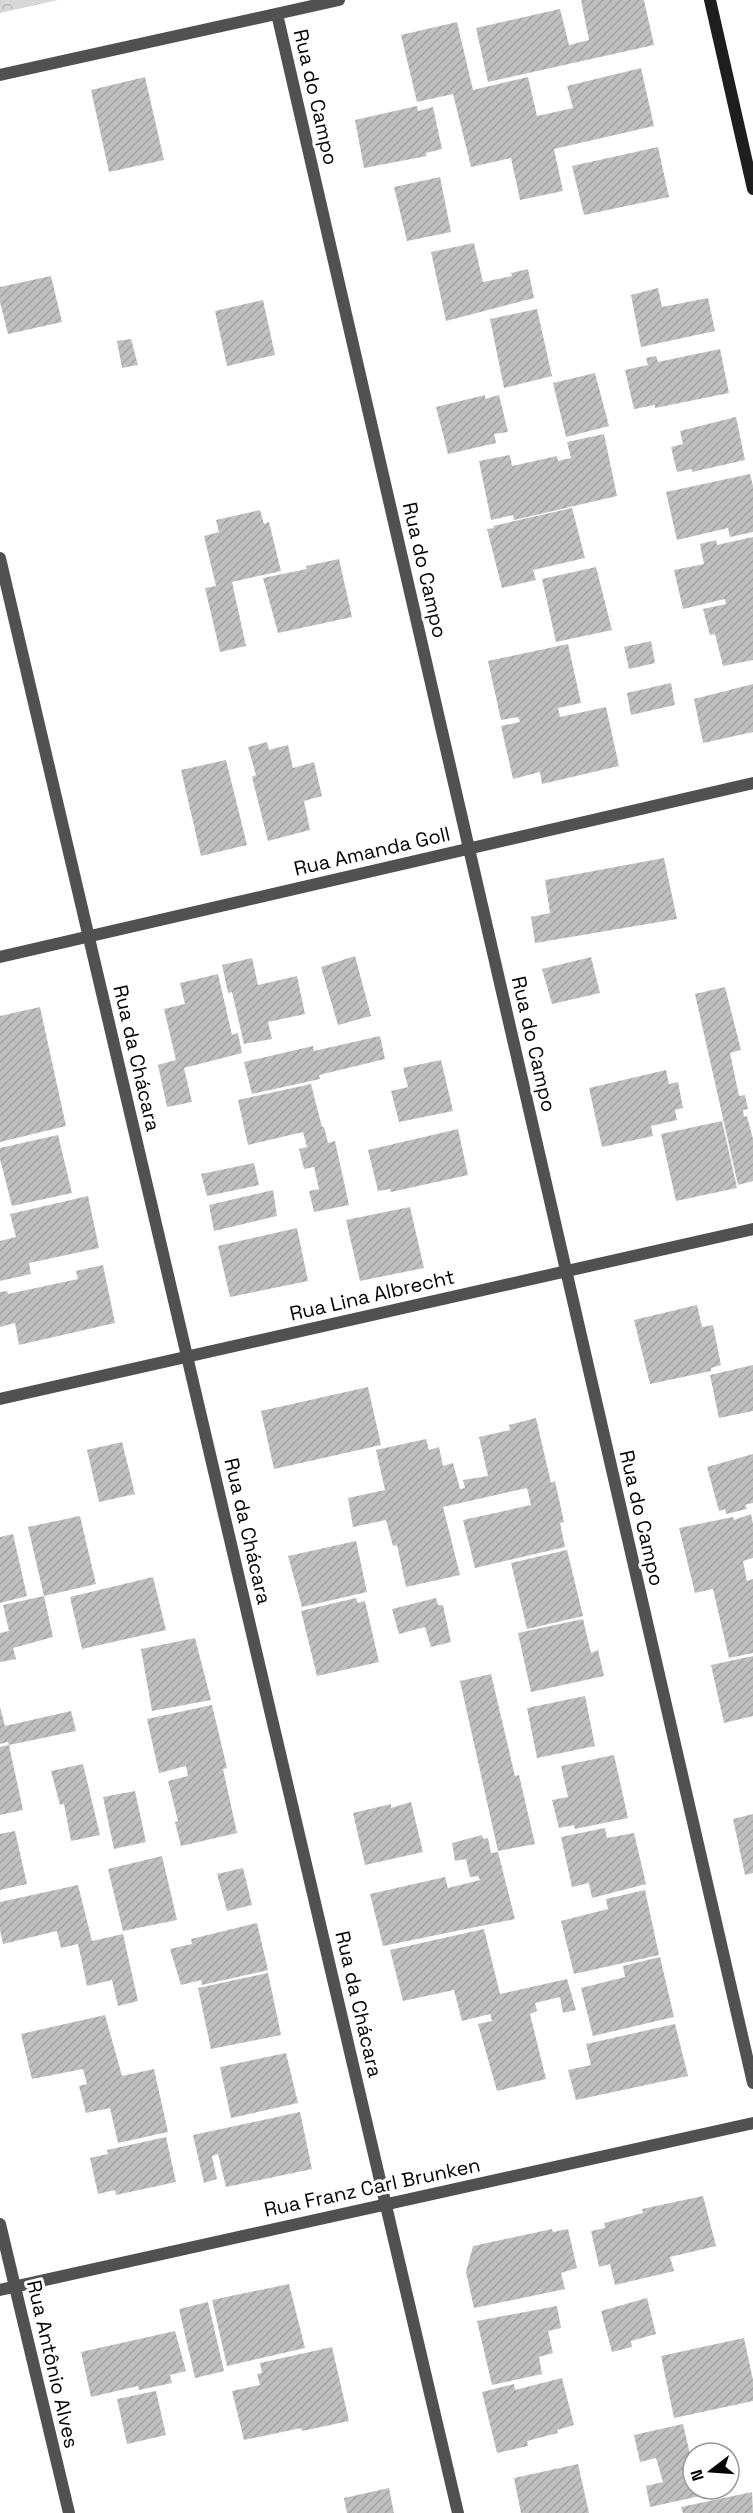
<svg xmlns="http://www.w3.org/2000/svg" width="753" height="2513" font-family="'Space Grotesk',sans-serif">
<style>
.forest{fill:url(#forest-crowns)}
.building{fill:url(#building-hatch)}
.lines{fill:none;stroke-linecap:round;stroke-linejoin:round}
.minor{stroke:#515151;stroke-width:12}
.tertiary{stroke:#515151;stroke-width:12}
.secondary{stroke:#1e1e1e;stroke-width:12}
.labels{text-anchor:middle;stroke-width:6;stroke-linejoin:round;paint-order:stroke}
.street-label{font-size:20px;fill:#000;stroke:#fff}
</style>
<defs>
<pattern id="forest-crowns" width="20" height="18" patternUnits="userSpaceOnUse" patternTransform="scale(1.5)"><rect width="20" height="18" fill="#d8d8d8"/><path d="M2 6a3 3 0 1 1 6 0M12 15a3 3 0 1 1 6 0" fill="none" stroke="#b8b8b8"/></pattern>
<pattern id="building-hatch" width="6" height="6" patternUnits="userSpaceOnUse" patternTransform="scale(1.5)"><rect width="6" height="6" fill="#c0c0c0"/><path d="M-1 1l2-2M0 6l6-6M5 7l2-2" fill="none" stroke="#a3a3a3"/></pattern>
</defs>
<rect width="100%" height="100%" fill="#fff"/>
<!-- forest -->
<path class="forest" d="M0,0H58L0,13Z"/>
<!-- building -->
<path class="building" d="M581,0H644L654,45L488,82L476,28L560,9L569,45L589,40Z
M457,22L473,90L528,77L537,116L573,108L567,86L641,68L654,126L554,149L563,191L520,200L511,158L471,167L453,94L417,102L401,35Z
M145,77L164,160L109,172L91,90Z
M417,106L418,111L433,107L442,149L426,153L427,156L364,168L355,120Z
M658,147L669,197L584,215L572,166Z
M440,177L451,232L407,241L394,187Z
M474,243L483,282L512,276L511,273L528,269L534,298L446,321L431,252Z
M51,276L62,322L8,334L0,302V287Z
M658,288L662,307L708,298L715,331L641,347L631,295Z
M263,300L275,355L227,366L215,311Z
M537,309L552,376L504,388L490,319Z
M131,339L138,365L122,368L117,341Z
M720,349L729,393L655,408V405L634,409L625,370L648,365L646,358L656,356L658,362Z
M595,373L609,426L566,437L553,383Z
M485,395V399L499,395L508,432L494,434L496,443L448,454L436,407Z
M736,417L745,460L692,472V469L677,472L671,447L683,444L680,431Z
M604,434L617,496L514,520L513,515L491,520L479,461L510,455L512,466L557,456L558,461L571,458L567,442Z
M750,474L753,486V532L730,537L728,528L677,540L666,492Z
M572,508L585,558L533,570L536,580L502,588L487,529L494,528L493,526Z
M260,510L264,524L269,522L281,571L232,582L246,646L220,652L205,588L216,586L204,536L219,532L216,520Z
M753,537V660L723,666L715,634L710,635L703,609L726,604L725,599L683,609L674,570L704,564L700,544L716,540L717,545Z
M339,559L352,617L278,633L263,578L307,569L306,566Z
M596,567L612,630L556,642L542,579Z
M651,641L655,663L629,669L624,647Z
M568,644L581,703L558,708L560,717L606,707L619,766L542,784L540,772L513,779L501,726L520,722L518,717L501,720L488,661Z
M671,683L675,705L631,715L627,693Z
M753,684V732L703,743L694,699Z
M267,742L269,750L288,745L293,768L314,762L322,796L304,801L310,830L268,841L252,777L256,775L248,747Z
M226,760L247,845L201,856L181,770Z
M664,858L677,919L535,943L531,917L550,913L545,880Z
M355,956L371,1016L338,1025L321,967Z
M591,957L600,993L552,1004L542,969Z
M252,958L258,985L297,976L305,1014L268,1022L272,1039L244,1044L232,992L228,993L222,965Z
M218,974L232,1035L238,1033L242,1053L184,1068L192,1102L167,1107L158,1065L176,1060L164,1009L185,1004L180,983Z
M725,987L741,1050L730,1053L739,1096L745,1095L748,1109L743,1110L744,1117L747,1116L753,1139V1181L738,1185L695,994Z
M40,1007L66,1126L0,1142V1016Z
M380,1036L385,1059L319,1075L320,1079L252,1094L244,1062L313,1046L314,1051Z
M441,1060L453,1111L399,1122L391,1091L408,1087L403,1068Z
M666,1070L669,1084L678,1082L683,1108L675,1110L677,1120L651,1126L653,1136L602,1147L589,1088Z
M311,1084L322,1127H324L328,1143L335,1141L349,1205L314,1212L309,1191L319,1189L314,1167L304,1169L299,1149L307,1147L303,1132L248,1145L238,1100Z
M722,1121L737,1188L676,1201L661,1134Z
M458,1129L468,1175L391,1192L390,1189L378,1191L368,1150Z
M58,1135L72,1193L12,1206L0,1159V1148Z
M254,1163L259,1185L207,1196L201,1174Z
M273,1190L277,1216L214,1231L209,1205Z
M88,1196L99,1248L29,1263L31,1274L0,1281V1241L16,1237L10,1214Z
M410,1207L424,1268L360,1281L346,1220Z
M297,1228L308,1281L230,1297L218,1246Z
M103,1265L115,1323L19,1345L15,1323L0,1327V1292L7,1291L8,1294L78,1279L76,1271Z
M697,1305L702,1327L713,1325L721,1365L711,1368V1371L650,1384L634,1320Z
M753,1365V1411L719,1418L710,1375Z
M368,1387L381,1445L274,1469L261,1411Z
M536,1418L551,1483L555,1481L564,1522L560,1523L565,1547L475,1568L463,1520L531,1505L527,1488L443,1507L460,1575L406,1587L397,1545L393,1546L386,1520L353,1527L348,1498L385,1490L376,1450L426,1439L429,1450L439,1447L443,1466L453,1463L460,1489L465,1488L463,1480L488,1476L479,1437L510,1430L509,1425Z
M122,1442L135,1494L99,1502L87,1450Z
M753,1454V1503L745,1505L747,1509L726,1514L725,1509L719,1511L707,1467Z
M751,1514L753,1524V1558L743,1561L747,1581L753,1579V1653L729,1658L713,1589L695,1593L679,1528L733,1517L734,1520Z
M80,1516L96,1584L44,1596L53,1637L13,1648L16,1659L0,1662V1633L9,1631L3,1605L44,1596L28,1527Z
M13,1534L27,1596L0,1603V1537Z
M356,1541L367,1592L302,1607L288,1556Z
M567,1550L583,1616L527,1629L511,1563Z
M153,1577L166,1630L82,1649L70,1597Z
M356,1598L358,1603L365,1601L379,1662L317,1676L301,1611Z
M436,1598L438,1605H443L451,1642L431,1647L425,1627L399,1634L392,1609Z
M583,1619L591,1653L598,1650L604,1676L531,1692L518,1633Z
M195,1638L211,1700L152,1711L141,1649Z
M753,1656V1716L724,1723L711,1665Z
M491,1674L515,1776L519,1775L535,1844L498,1851L460,1681Z
M585,1696L595,1746L537,1758L527,1708Z
M212,1705L227,1768L223,1769L237,1833L181,1846L175,1822L178,1821L168,1781L188,1776L186,1766L159,1773L147,1719Z
M0,1707L5,1726L71,1711L76,1731L9,1745L8,1742L0,1744Z
M9,1745L23,1810L0,1815V1747Z
M614,1755L628,1818L575,1829L574,1825L559,1828L552,1800L568,1797L561,1766Z
M83,1764L100,1835L71,1841L64,1804L60,1805L51,1771Z
M135,1791L146,1842L114,1849L103,1797Z
M411,1802L423,1852L365,1865L353,1813L391,1804V1808Z
M753,1814V1873L745,1875L733,1819Z
M605,1828L607,1838L634,1833L646,1884L592,1898L589,1883L572,1887L561,1837Z
M15,1831L27,1884L0,1890V1834Z
M482,1835L483,1839L488,1838L491,1853L498,1852L515,1919L383,1946L370,1894L445,1877L448,1888L480,1880L478,1876L470,1877L466,1859L455,1861L452,1843Z
M162,1856L177,1920L123,1931L108,1869Z
M243,1868L252,1905L227,1911L217,1874Z
M78,1885L92,1941L123,1934L138,2001L118,2006L112,1980L87,1986L78,1944L61,1948L57,1931L3,1944L0,1930V1902Z
M645,1890L659,1955L574,1974L561,1921L608,1909L606,1899Z
M257,1923L268,1970L202,1985L201,1980L181,1985L170,1949L192,1944L191,1939Z
M484,1929L500,1994L567,1979L576,2010L563,2013L560,1997L535,2003L537,2011L530,2014L546,2079L497,2091L478,2024L492,2021L490,2014L462,2021L454,1990L403,2001L390,1950Z
M660,1957L674,2017L593,2036L581,1988L625,1977L623,1966Z
M268,1973L281,2035L211,2049L198,1988Z
M105,2015L122,2076L154,2069L168,2132L118,2143L110,2108L86,2113L79,2086L87,2084L83,2069L32,2079L21,2034Z
M675,2024L688,2076L576,2100L568,2070L591,2065L586,2044Z
M286,2053L298,2103L231,2118L220,2067Z
M300,2112L312,2169L226,2187L218,2154L212,2156L217,2179L204,2183L193,2135Z
M166,2137L176,2182L116,2195L115,2190L98,2194L90,2158L108,2154L107,2150Z
M703,2196L716,2246L670,2257L674,2271L615,2285L610,2264L599,2267L591,2231L605,2228L604,2223L643,2213L642,2209Z
M552,2229L553,2232L568,2229L577,2268L561,2273L565,2289L474,2308L466,2272L473,2246Z
M289,2284L305,2348L227,2366L212,2300Z
M647,2298L656,2334L631,2341L632,2347L612,2352L601,2311Z
M208,2302L224,2371L195,2378L179,2309Z
M557,2306L561,2328L548,2331L553,2353L539,2357L542,2374L492,2385L477,2321Z
M175,2331L186,2371L170,2375L172,2383L139,2390L138,2386L91,2397L81,2352Z
M744,2338L753,2380V2401L674,2418L661,2356Z
M332,2347L349,2421L302,2431L301,2428L244,2440L232,2391L260,2385L257,2374L262,2373L260,2363Z
M562,2378L574,2425L557,2430L558,2433L527,2441L528,2446L497,2453L482,2392L514,2384L515,2390Z
M156,2391L166,2435L127,2444L117,2399Z
M683,2424L693,2467V2489H698L700,2496L650,2507L646,2486L663,2482L656,2458L640,2462L634,2435Z
M578,2464L589,2513H521L514,2478Z
M389,2488L394,2513H347L344,2498Z
M752,2492L753,2513H683L681,2507Z"/>
<g class="lines">
<!-- minor -->
<path class="minor" d="M277,14L753,2083
M0,75L339,0
M0,558L458,2513
M0,957L753,783
M0,2290L753,2123"/>
<!-- tertiary -->
<path class="tertiary" d="M0,1399L753,1229
M0,2224L69,2513"/>
<!-- secondary -->
<path class="secondary" d="M710,0L753,189"/>
</g>
<g class="labels">
<!-- street labels -->
<g class="street-label">
<text transform="translate(316 97) rotate(77)" y="7">Rua do Campo</text>
<text transform="translate(425 570) rotate(77)" y="7">Rua do Campo</text>
<text transform="translate(372 851) rotate(-13)" y="7">Rua Amanda Goll</text>
<text transform="translate(534 1044) rotate(77)" y="7">Rua do Campo</text>
<text transform="translate(137 1058) rotate(77)" y="7">Rua da Chácara</text>
<text transform="translate(372 1295) rotate(-13)" y="7">Rua Lina Albrecht</text>
<text transform="translate(642 1518) rotate(77)" y="7">Rua do Campo</text>
<text transform="translate(248 1531) rotate(77)" y="7">Rua da Chácara</text>
<text transform="translate(359 2004) rotate(77)" y="7">Rua da Chácara</text>
<text transform="translate(372 2187) rotate(-12)" y="7">Rua Franz Carl Brunken</text>
<text transform="translate(53 2364) rotate(77)" y="7">Rua Antônio Alves</text>
</g>
</g>
<!-- north arrow -->
<g transform="translate(711 2471) rotate(253)"><circle r="28" fill="#ffffff" stroke="#999999" stroke-width="1.5"/>
<path d="M0-4.5L10 22L0 15L-10 22Z" fill="#000000"/>
<text y="-9" font-size="16" font-weight="bold" text-anchor="middle" fill="#000000">N</text>
</g>
</svg>
